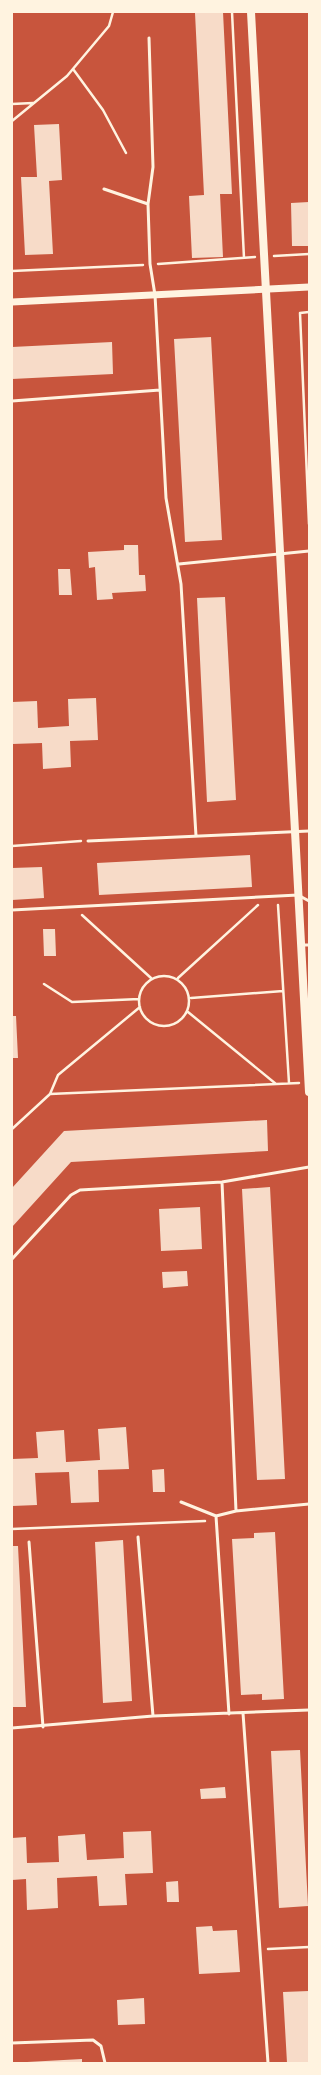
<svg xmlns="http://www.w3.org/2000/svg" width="321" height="2075" font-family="Roboto,sans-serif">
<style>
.building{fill:#f7dbc8}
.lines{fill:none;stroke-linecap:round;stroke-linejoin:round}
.path{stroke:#fff3e0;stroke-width:2.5}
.service{stroke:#fff3e0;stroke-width:3}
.tertiary{stroke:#fff3e0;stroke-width:7}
.secondary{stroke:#fff3e0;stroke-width:8}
</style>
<rect width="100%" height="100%" fill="#c8553d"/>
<!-- building -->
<path class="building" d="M223,12L232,194H220L223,257L192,258L189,196L204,195L195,13Z
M59,124L62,180L49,181L53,254L25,255L21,177H37L34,125Z
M309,202V246H292L291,203Z
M211,337L222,540L185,542L174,339Z
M112,342L113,374L12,379V347Z
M124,545H138L139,575H145L146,591L112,593L113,599L97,600L95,567L89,568L88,552L124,550Z
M58,569H70L72,595H59Z
M225,597L236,800L207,802L197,598Z
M96,698L98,740L70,741L71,767L43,769L42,743L12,744V702L37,701L38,728L69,726L68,699Z
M250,855L252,887L99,895L97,863Z
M42,867L44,898L12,900V868Z
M43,929H55L56,956H44Z
M12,1016H16L18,1058H12Z
M267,1120L268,1151L71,1162L12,1227V1188L64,1131Z
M270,1187L285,1479L257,1480L242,1189Z
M200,1207L202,1249L161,1251L159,1209Z
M187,1271L188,1286L163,1288L162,1272Z
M126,1427L129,1469L98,1470L99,1502L71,1503L69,1472L35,1473L37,1505L12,1506V1459L38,1458L36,1432L64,1430L66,1462L100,1460L98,1429Z
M164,1469L165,1492H153L152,1470Z
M275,1532L284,1699L262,1700V1694L241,1695L232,1539L254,1538V1533Z
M123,1540L132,1701L103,1703L95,1542Z
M12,1546H18L26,1707H12Z
M300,1750L308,1906L279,1908L271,1751Z
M225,1787L226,1798L201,1799L200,1789Z
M151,1831L153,1873L125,1874L127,1905L99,1906L97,1876L57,1878L58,1908L27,1910L26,1879L12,1880V1838L26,1837L27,1863L59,1862L58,1836L85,1834L87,1860L124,1858L123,1832Z
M178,1881L179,1902H167L166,1882Z
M212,1926L213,1931L237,1930L240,1972L199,1974L196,1927Z
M309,1991V2063H287L283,1992Z
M144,1998L145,2024L118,2025L117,2000Z
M82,2059V2063H27V2062Z"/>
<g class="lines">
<!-- path -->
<path class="path" d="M232,12L244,258
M73,69L103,110L126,153
M12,104L33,103
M12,121L67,76L109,26L113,12
M274,256L309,254
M158,264L255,257
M12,271L143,265
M309,312L300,313L309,524
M12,846L81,841
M278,905L289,1083
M82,915L151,978
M139 1001a25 25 0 1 1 50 0a25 25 0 1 1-50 0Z
M178,978L258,905
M44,984L72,1002L139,999
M191,998L283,991
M188,1012L276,1084
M50,1094L58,1075L140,1007
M12,1129L50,1094L299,1083
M12,1529L205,1521
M268,1949L309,1947"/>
<!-- service -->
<path class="service" d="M149,38L153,167L148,204L150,264L155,295L166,498L181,584L196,836
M104,189L148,204
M12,401L160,390
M179,564L309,551
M88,841L309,831
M12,910L298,895L309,901
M303,945H309
M222,1182L236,1511L309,1504
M12,1259L71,1195L80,1190L222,1182L309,1167
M181,1502L216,1516L236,1511
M216,1516L229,1714
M138,1537L153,1716
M29,1542L43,1727
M243,1713L268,2063
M12,1728L153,1716L309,1710
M12,2043L93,2040L101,2046L105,2063"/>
<!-- tertiary -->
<path class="tertiary" d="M12,302L309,287"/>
<!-- secondary -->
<path class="secondary" d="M251,12L309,1092"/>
</g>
<!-- border -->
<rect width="321" height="2075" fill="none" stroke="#fff3e0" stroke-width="26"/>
</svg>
